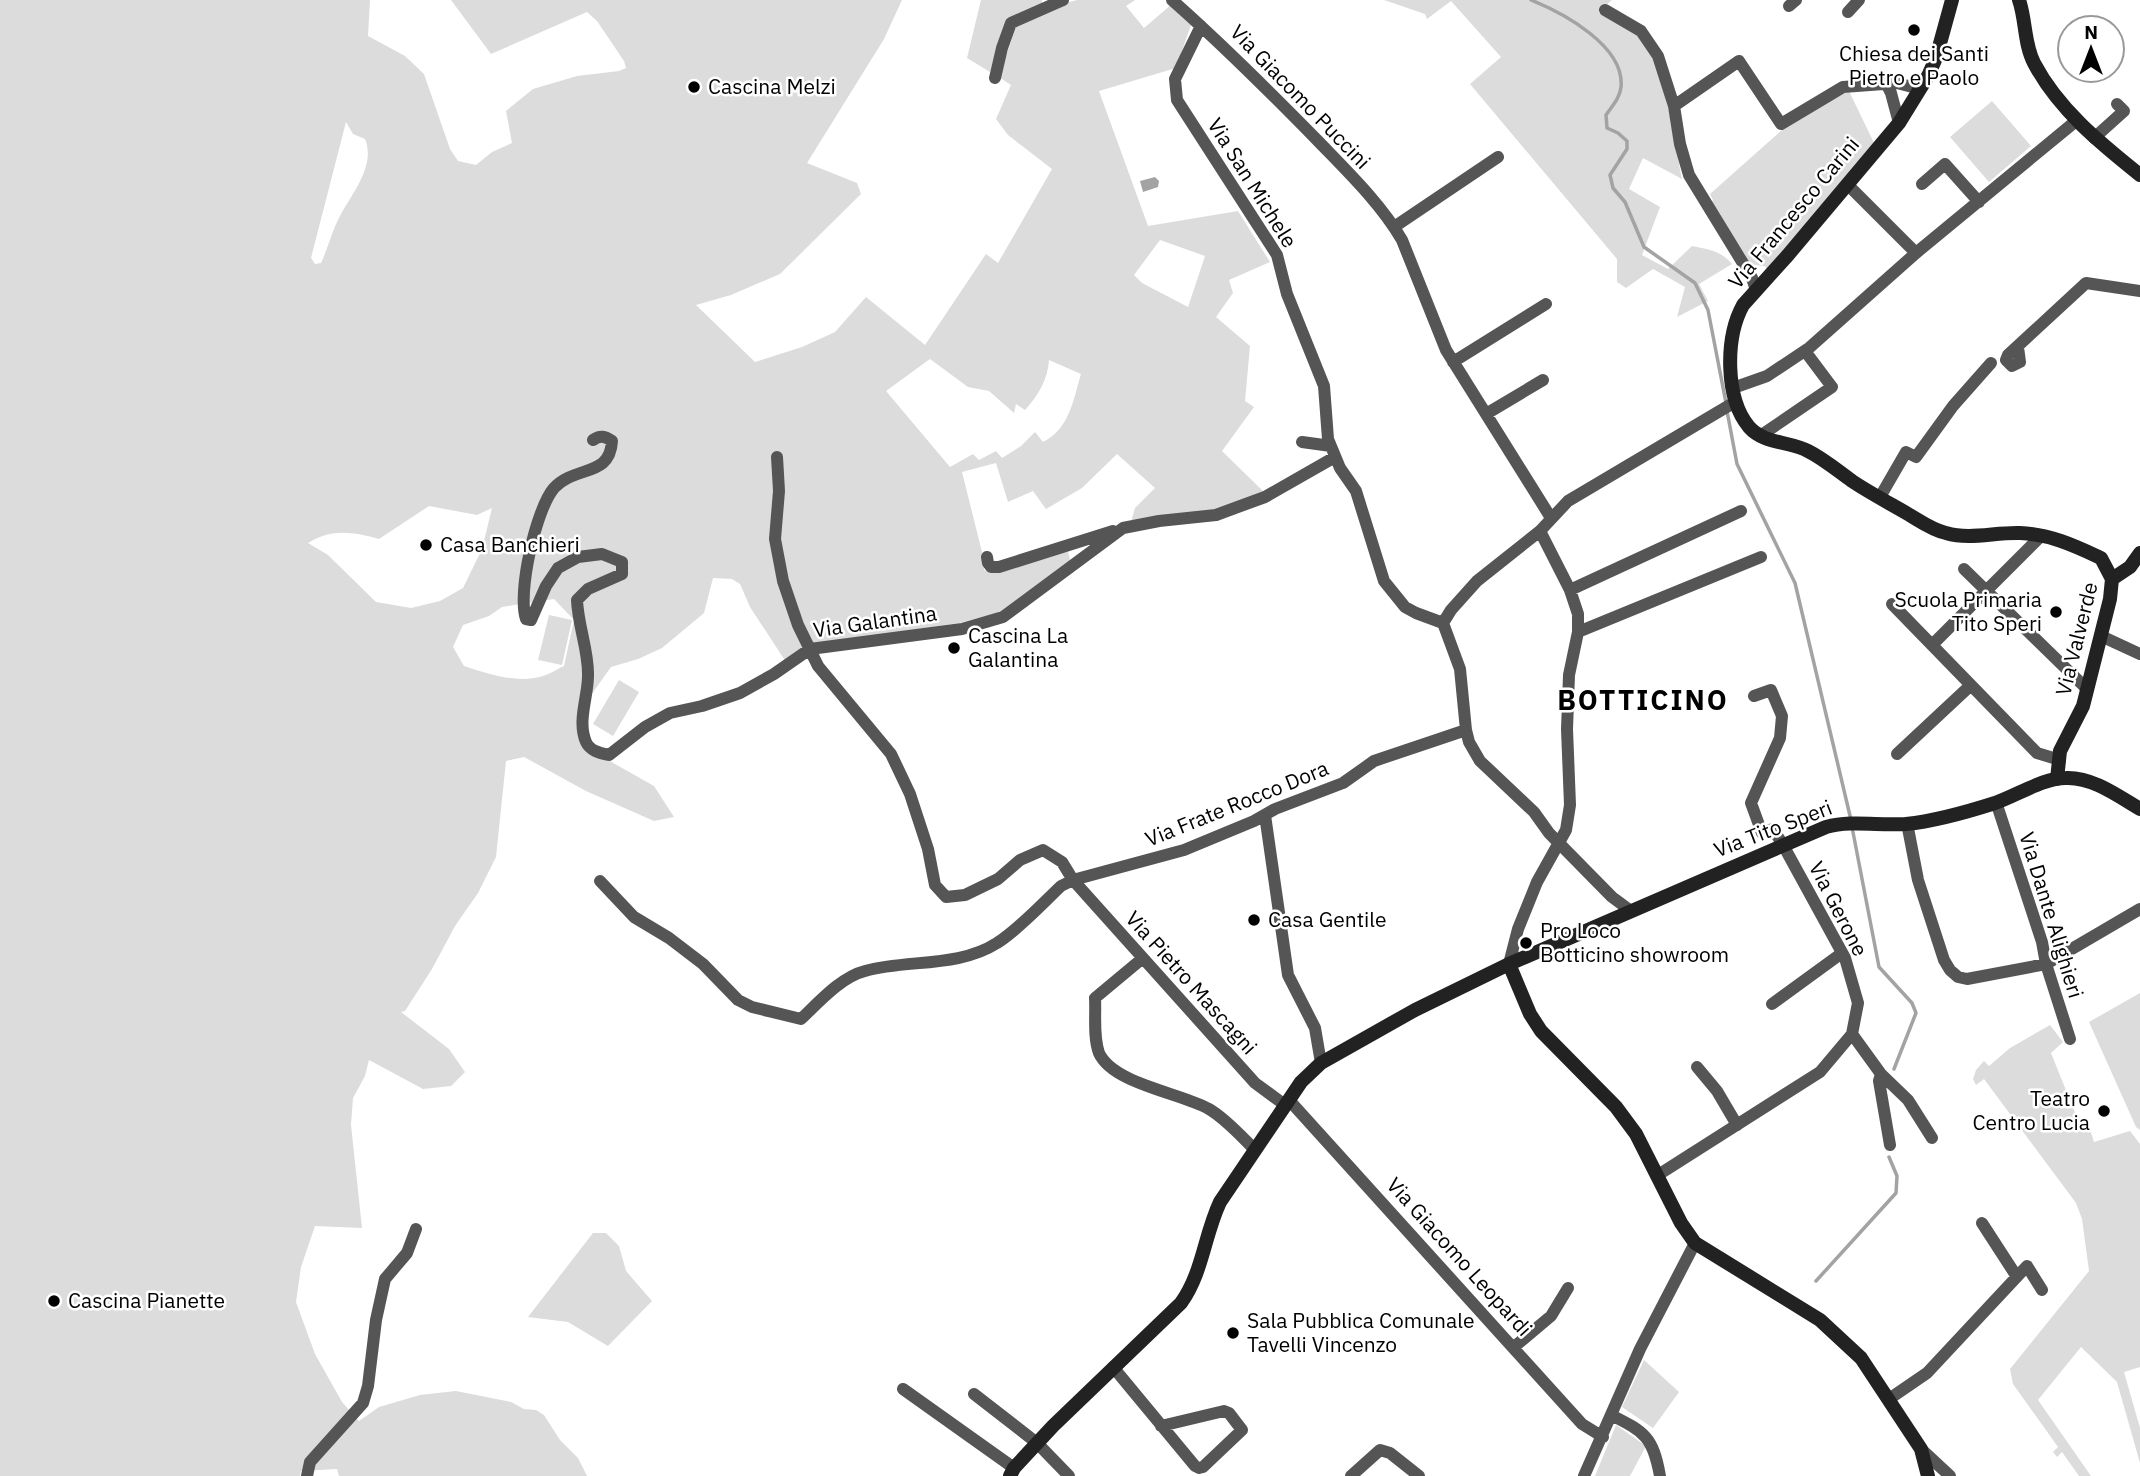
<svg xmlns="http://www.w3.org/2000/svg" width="2140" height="1476" font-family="'IBM Plex Sans',sans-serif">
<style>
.green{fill:#dcdcdc;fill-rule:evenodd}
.water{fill:#a3a3a3}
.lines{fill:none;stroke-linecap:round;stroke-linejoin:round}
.stream{stroke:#a3a3a3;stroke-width:3.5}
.street{stroke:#555;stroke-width:12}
.secondary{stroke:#222;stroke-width:14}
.poi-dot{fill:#000;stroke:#fff;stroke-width:2.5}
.labels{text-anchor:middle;stroke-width:5;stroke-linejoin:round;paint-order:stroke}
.poi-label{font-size:21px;fill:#000;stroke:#fff;text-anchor:start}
.street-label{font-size:21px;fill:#000;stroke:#fff}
.district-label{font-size:28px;font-weight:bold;letter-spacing:2px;fill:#000;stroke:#fff}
</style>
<rect width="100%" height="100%" fill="#fff"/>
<!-- green -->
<path class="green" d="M0,0H370L368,36L405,56L424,74L450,149L458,161L476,165L492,152L512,143L506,111L533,89L577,76L619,71L626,68L624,61L597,21L587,12L491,54L451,0H902L884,39L807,163L857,183L861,194L780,274L731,295L696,305L755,362L802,347L835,332L866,297L925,345L986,254L998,263L1052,169L1008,135L996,119L1011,85L999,77L1016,27L1065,3L1077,0H1135L1126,6L1144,28L1172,4L1192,22L1176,68L1099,91L1148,226L1238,211L1270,262L1229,280L1233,293L1216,317L1250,346L1245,401L1254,407L1222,451L1265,493L1213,511L1131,522L1135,508L1155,488L1117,454L1082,488L1046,509L1033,491L1008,502L996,463L962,472L983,556L984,570L994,573L1067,546L1071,565L1001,612L959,623L815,644L786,662L750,607L740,584L732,579L713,578L704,613L662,648L638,659L611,667L589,698L580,738L608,760L654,786L674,817L654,821L586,791L524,757L506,761L496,857L478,893L455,926L432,969L405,1011L401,1012L449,1049L465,1072L451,1086L423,1089L369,1060L365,1076L353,1098L351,1125L362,1228L315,1226L301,1267L296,1302L315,1354L342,1402L359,1421L379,1407L420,1395L456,1391L511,1402L524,1409L536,1410L544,1415L560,1440L578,1458L587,1476H339L337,1469L301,1471L300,1476H0ZM346,122L353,134L365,139C376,166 352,193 340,216C332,231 328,248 321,263L315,264L311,258ZM1160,240L1205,256L1188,307L1142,283L1134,275ZM930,359L968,387L989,391L1014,413L1016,404L1025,410C1038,396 1048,379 1049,360L1081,374C1073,400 1070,428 1043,442L1035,432L1021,446L1002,458L996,451L979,460L973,454L950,467L886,391ZM429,506L477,515L492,508L482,549L463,588L440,601L411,608L376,602L328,555L308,543C332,528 354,532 379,539ZM554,599L574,620L564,666C557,669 550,674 543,676C518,684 488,674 464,666L453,647L463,625L489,616L502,607Z
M981,0H1042V4L1007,19L990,72L967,58Z
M1384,0H1612L1598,12C1610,19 1625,25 1636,34C1664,58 1675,142 1682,179L1643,158L1629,189L1660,207L1642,255L1668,269L1692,246C1707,249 1722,251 1732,264L1699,284L1708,301L1677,317L1685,287L1653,269L1626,288L1617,282V259L1470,84L1501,57L1451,1L1427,19L1425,14Z
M1849,91L1875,145L1768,269L1764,266L1755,265L1750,269L1711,203L1713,200L1710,194L1792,121Z
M1992,101L2031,146L1989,182L1950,137Z
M549,615L572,620L562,665L538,660Z
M619,680L639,692L613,736L593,724Z
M2140,993V1130L2136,1127L2089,1022Z
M2050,1025L2063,1042L2051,1053L2080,1125L2088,1123L2094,1142L2130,1131L2140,1144V1367L2124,1372L2140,1428V1463L2117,1382L2081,1347L2038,1400L2091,1476H2079L2062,1452L2057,1457L2053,1452L2058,1447L2013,1384L2010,1369L2089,1271L2082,1219L2076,1203L1984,1079L1976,1085L1973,1079L1976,1070L1984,1061L1989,1066L2010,1048Z
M593,1233H606L619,1246L626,1271L652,1301L608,1346L568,1322L528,1317Z
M1644,1360L1679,1392L1653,1428L1622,1407Z
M1616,1425L1646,1446L1630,1476H1595Z"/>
<!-- water -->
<path class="water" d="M1155,177L1159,181L1158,187L1143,192L1140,181Z"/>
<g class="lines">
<!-- stream -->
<path class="stream" d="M1531,0C1563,13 1625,46 1621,87C1620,98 1612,106 1606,115L1607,128L1618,133L1627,141V149L1610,175L1613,188L1625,202L1644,247L1695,283L1708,310L1726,403
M1727,411L1737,464L1795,583L1851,820
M1852,827L1879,967L1912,1003L1916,1013L1894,1069
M1816,1281L1896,1193L1897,1176L1889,1157"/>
<!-- street -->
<path class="street" d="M1172,0C1223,45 1271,93 1319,142C1348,172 1381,204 1402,240L1446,350L1551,518
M1789,6L1796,0
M1605,10L1641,31L1658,56L1674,106L1680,144L1689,175L1752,278L1756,290
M1848,12L1859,0
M1201,26L1175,79L1177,100L1277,255L1287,294L1324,386L1328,439L1340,468L1356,491L1384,581L1405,607L1416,613L1443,623
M995,78L1002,48L1011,23L1063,0
M1886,83L1891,93L1899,123
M1674,106L1739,61L1781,124L1843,87L1897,83L1920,89
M2094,138L2124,111L2117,104
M1847,184L1916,253
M1922,184L1945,164L1979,202
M1394,227L1498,157
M2018,347L2020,362L2012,366L2006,360L2008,355L2086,283L2140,291
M1453,362L1546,304
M1733,388L1767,376L1809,348L1916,253L2076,121
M1486,414L1543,380
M1760,436L1832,387L1805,351
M593,440C600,435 605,436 612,441C610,478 575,465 554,488C536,509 517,593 526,619L531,620L546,586L558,568L578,557L602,554L622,562V574L588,589L577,600C578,626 589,652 588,676C588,697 577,721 586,742C590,751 600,753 609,755L645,727L670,713L702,706L740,693L774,674L810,649L962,629L1003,617L1123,528L1159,521L1216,515L1265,497L1335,457
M1302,442L1331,446
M777,457L779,491L775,539L783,581L798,625L818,666L891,754L910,794L928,849L935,885L946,897L965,895L998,879L1020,860L1043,850L1062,862L1073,880L1255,1083L1285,1105
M1880,497L1906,452L1916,457L1953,406L1991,363
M987,557L988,563L991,567H999L1113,531
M1964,569L2087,689
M1570,590L1741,511
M1892,604L2037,753L2060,760
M1443,623L1451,610L1477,581L1540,531L1568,501L1735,402
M1443,623L1460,669L1466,730L1469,742L1480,761L1534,812L1549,833L1612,897L1631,911
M1578,632L1761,557
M2101,636L2140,654
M1933,644L2042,535
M1897,754L1971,685
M1996,802L2042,942L2046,964L2070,1039
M1265,815L1288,975L1315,1028L1321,1063
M1907,823L1918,880L1944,960L1950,970L1958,977L1967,979L2046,964L2140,909
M600,881L634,917L669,938L703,964L738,1000L752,1007L801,1019C819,1002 841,977 865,971C907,959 958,968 997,943C1017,931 1043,903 1061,886L1073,880L1184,850L1254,821L1275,809L1343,783L1374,761L1466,730
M1143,958L1095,998C1096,1014 1093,1037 1099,1053C1113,1084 1181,1093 1209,1109C1226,1119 1241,1136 1254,1149
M1509,964L1518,929L1537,882L1566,830L1570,805L1567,729L1569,675L1578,632V614L1570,590L1540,531
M1772,1004L1842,953
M1852,1034L1881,1074L1908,1100L1932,1138
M1697,1067L1717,1091L1737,1125
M1881,1074L1879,1081L1890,1145
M1289,1100L1582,1424L1603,1437
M1658,1175L1820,1072L1852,1034L1858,1003L1845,958L1783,845L1773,829L1762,833L1751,803L1780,738L1782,716L1771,690L1754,696
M1982,1223L2017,1277
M1514,1347L1551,1316L1568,1288
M1113,1367L1195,1466L1199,1468L1203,1467L1242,1430L1229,1413L1224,1411L1161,1426
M903,1389L1014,1468
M974,1394L1037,1443L1069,1476
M1889,1399L1927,1373L2027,1266L2042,1290
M1611,1415C1645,1432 1653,1437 1660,1476
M1921,1449L1950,1476
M307,1476L310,1462L363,1403L368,1386L376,1320L385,1279L407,1253L416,1229
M1351,1476L1380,1450L1390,1453L1419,1476
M1584,1476L1640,1349L1695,1243"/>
<!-- secondary -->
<path class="secondary" d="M1952,0L1936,58L1928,76L1899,123L1788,255L1743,305C1725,338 1725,398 1749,427C1764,444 1789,441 1808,451C1824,459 1838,471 1852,481C1870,493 1889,503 1908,514C1920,521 1932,530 1946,533C1970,540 1995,532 2020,533C2050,534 2075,546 2101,558L2112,579L2110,599L2083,706L2060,751L2057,779
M2019,0C2026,20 2024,44 2034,63C2058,109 2100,143 2140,175
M2112,579L2130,567L2140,553
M1509,964L1530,1014L1541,1031L1616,1107L1636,1134L1681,1223L1695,1243L1820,1320L1861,1358L1921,1449L1928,1476
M1010,1476L1014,1468L1053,1426L1181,1303C1203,1272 1204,1236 1220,1202L1301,1082L1321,1063L1415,1010L1509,964L1826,827C1852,820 1879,826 1906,824C1936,821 1967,812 1995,803C2018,795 2043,778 2066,778C2093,777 2118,796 2140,809"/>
</g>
<!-- markers -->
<g class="poi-dot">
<circle cx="1914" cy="30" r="7"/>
<circle cx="694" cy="87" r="7"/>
<circle cx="426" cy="545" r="7"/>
<circle cx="2056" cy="612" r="7"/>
<circle cx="954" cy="648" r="7"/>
<circle cx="1254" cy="920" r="7"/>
<circle cx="1526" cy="943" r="7"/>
<circle cx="2104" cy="1111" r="7"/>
<circle cx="54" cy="1301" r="7"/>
<circle cx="1233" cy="1333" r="7"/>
</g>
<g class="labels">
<!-- poi labels -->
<g class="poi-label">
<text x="1914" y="61" text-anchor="middle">Chiesa dei Santi<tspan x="1914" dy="24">Pietro e Paolo</tspan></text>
<text x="708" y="94">Cascina Melzi</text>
<text x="440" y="552">Casa Banchieri</text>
<text x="2042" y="607" text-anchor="end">Scuola Primaria<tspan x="2042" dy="24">Tito Speri</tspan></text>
<text x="968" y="643">Cascina La<tspan x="968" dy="24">Galantina</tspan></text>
<text x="1268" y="927">Casa Gentile</text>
<text x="1540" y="938">Pro Loco<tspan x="1540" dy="24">Botticino showroom</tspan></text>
<text x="2090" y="1106" text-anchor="end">Teatro<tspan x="2090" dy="24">Centro Lucia</tspan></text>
<text x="68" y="1308">Cascina Pianette</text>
<text x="1247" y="1328">Sala Pubblica Comunale<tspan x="1247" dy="24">Tavelli Vincenzo</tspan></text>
</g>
<!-- street labels -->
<g class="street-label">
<text transform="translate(1300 97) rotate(46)" y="7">Via Giacomo Puccini</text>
<text transform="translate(1252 183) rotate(58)" y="7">Via San Michele</text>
<text transform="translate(1794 213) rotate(-50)" y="7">Via Francesco Carini</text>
<text transform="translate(875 622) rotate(-8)" y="7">Via Galantina</text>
<text transform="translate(2077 639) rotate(-76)" y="7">Via Valverde</text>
<text transform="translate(1237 804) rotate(-22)" y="7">Via Frate Rocco Dora</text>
<text transform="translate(1773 829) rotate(-21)" y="7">Via Tito Speri</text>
<text transform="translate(1838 909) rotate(63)" y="7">Via Gerone</text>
<text transform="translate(2051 915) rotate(73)" y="7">Via Dante Alighieri</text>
<text transform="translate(1191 983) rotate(48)" y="7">Via Pietro Mascagni</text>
<text transform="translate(1459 1257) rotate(48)" y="7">Via Giacomo Leopardi</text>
</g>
<!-- district labels -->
<g class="district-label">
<text x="1643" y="710">BOTTICINO</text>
</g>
</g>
<!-- north arrow -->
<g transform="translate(2091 49)"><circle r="33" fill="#ffffff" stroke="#999999" stroke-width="2"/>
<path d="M0-5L12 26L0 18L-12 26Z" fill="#000000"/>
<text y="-10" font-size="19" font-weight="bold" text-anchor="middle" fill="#000000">N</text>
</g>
</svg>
